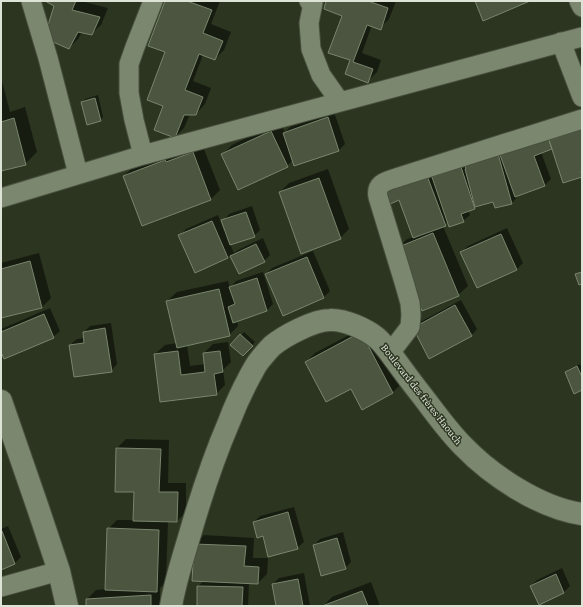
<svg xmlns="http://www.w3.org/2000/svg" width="583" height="607" font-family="'Crimson Pro',serif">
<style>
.shadow{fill:#0007}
.building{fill:#4b553f;stroke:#79856c}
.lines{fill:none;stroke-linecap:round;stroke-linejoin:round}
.street-casing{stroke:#48503e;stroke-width:21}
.secondary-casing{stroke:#48503e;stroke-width:24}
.street{stroke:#7c876f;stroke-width:19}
.secondary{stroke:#7c876f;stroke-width:22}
.labels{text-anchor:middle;stroke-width:3;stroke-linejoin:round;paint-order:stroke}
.street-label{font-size:11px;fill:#dde3d6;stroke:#2c3520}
</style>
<rect width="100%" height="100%" fill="#2c3520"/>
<!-- shadow -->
<path class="shadow" d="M47,1H81L108,8L101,25L91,34L82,32L78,39L69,48L55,6Z
M166,1H220L211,24L231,32L224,50L215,59L203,55L193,81L211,88L205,104L196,114H190L184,128L175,137L164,105Z
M328,1H396L389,19L380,28L372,25L362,53L381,60L377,72L368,81L351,60L344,15Z
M1,77L10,112L25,107L37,152L25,164L1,170Z
M98,95L103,117L101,120L82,102L85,99Z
M334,112L345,144L339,150L293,160L287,166L223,154L232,145L280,122L285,132L290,127Z
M582,126V176L563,182L553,148L541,152L551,179L545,185L517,195L518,196L512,203L494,201L477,206L474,208L468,210L470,215L463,221L448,222L443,226L468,286L458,295L398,248L407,239L414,237L399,199L382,187Z
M202,144L220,190L211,199L143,225L124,176L133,167Z
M328,169L349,229L340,238L280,192L289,183Z
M252,206L260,230L254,236L230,244L234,253L238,250L263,238L270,255L264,261L239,272L231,254L227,258L180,235L186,229L218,215L224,231L226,230L223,221L229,214Z
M507,228L523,263L517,269L461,252L468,246Z
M313,251L330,291L324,297L283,315L266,274L272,268Z
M39,253L51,298L42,307L1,317V263Z
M263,272L273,304L267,310L237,320L238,326L229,335L187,345L190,366L205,364L204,353L213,344L228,342L231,362L223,370L225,385L216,394L161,401L155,354L165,345L177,343L167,301L177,292L228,281L230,288L236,281Z
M461,300L477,329L471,336L414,328L420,322Z
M50,308L60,331L53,337L1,349V329Z
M111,323L117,364L111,371L70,345L77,339L85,338L84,332L90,326Z
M370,324L402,383L393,392L362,408L351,388L306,362L315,353Z
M244,332L255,342L243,355L232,345Z
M580,364L582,368V389L566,372L569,369Z
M126,439L169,440L168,483H186V512L177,521H168L166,582L160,588V606H87V599L96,590L106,589L108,529L117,520H134L135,491L117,448Z
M294,507L304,542L297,548L263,535L254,522L260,516Z
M8,526L21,557L15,563L1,569V529Z
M343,532L351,562L345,568L314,545L320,539Z
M204,535L254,538L253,558H268L267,574L258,583H249L248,606H198V586L204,581L195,544Z
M562,568L570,586L564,592L539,604L531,586L537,580Z
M304,573L310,606H277L273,584L279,578Z
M371,582L380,606H323L332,597Z"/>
<!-- building -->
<path class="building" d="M45,1H76L72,10L100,17L92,35L78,32L69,49L44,38L54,6Z
M165,1H187L212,10L203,33L223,41L215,60L199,54L185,90L203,97L196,115H184L175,138L154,130L163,106L147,100L165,52L148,46Z
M326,1H368L388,8L381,30L367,25L353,62L373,69L368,83L345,74L350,60L328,53L342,16L324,9Z
M475,1H530L483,21Z
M95,98L101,121L87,125L81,102Z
M328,117L339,151L294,166L283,133Z
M14,118L26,165L1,171V122Z
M582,129V171H581L582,177L563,183L549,140Z
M271,131L288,167L238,190L221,154Z
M547,135L552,149L534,156L545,186L515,197L499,152Z
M497,150L512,204L495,208L493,202L475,207L465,169H466L463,160Z
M193,152L211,200L142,226L123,176L165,160L166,162Z
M461,167L475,209L461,214L464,222L449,227L432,177Z
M426,173L446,226L413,238L399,200L388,205L381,187Z
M319,178L341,239L301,254L279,192Z
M246,212L255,237L230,245L221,220Z
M212,221L228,258L195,273L178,235Z
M433,233L459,296L422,311L396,248Z
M501,234L517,270L477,288L460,252Z
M256,244L265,262L239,274L230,256Z
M307,257L324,298L283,316L265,274Z
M30,261L42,308L1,318V269Z
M582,272V284L579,285L575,274Z
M257,278L267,311L233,323L228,307L235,304L229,287Z
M219,289L230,336L177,348L166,301Z
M455,305L472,336L429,359L413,328Z
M44,314L54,338L4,359L1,352V332Z
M105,328L112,372L74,377L69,345L84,343L83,332Z
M361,332L393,393L362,410L351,389L326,402L305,362Z
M240,334L253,346L243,356L230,345Z
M178,351L181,375L205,372L203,353L220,351L223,372L214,374L217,395L160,402L154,354Z
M577,366L582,377V390L574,394L565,372Z
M116,448L161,449L159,492H178L177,522L133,521L134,492H115Z
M288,512L298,549L268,557L263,536L257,538L253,522Z
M107,528L159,530L157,592L105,590Z
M1,531H2L15,564L1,570Z
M337,538L346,569L321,576L313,545Z
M194,544L246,546L244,566L259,567L258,584L192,581Z
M556,574L564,593L539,605L530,586Z
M298,579L303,606H276L272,584Z
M197,586L243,587L242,606H197Z
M362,591L368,606H322Z
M151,595V606H86V599Z"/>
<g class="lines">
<!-- street casing -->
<g class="street-casing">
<path id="street" d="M31,1L48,58L78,174
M309,1L313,3L309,23L311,49L321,75L340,102
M579,1L582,7
M561,42L582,97
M143,155L134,120L129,93V64L135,47L153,1
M1,198L143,155L582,37
M390,353L410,327L411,315L410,303L404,282L378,197C375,182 388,181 399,177L582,119
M1,587L59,571"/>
</g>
<!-- secondary casing -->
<g class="secondary-casing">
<path id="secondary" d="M1,401L38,508L59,571L67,606
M171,606C175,582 183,558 190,534C201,496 213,459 229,422C235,406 242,391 250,376C253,371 255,366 259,361C263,356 267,351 272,346C284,336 314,320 330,320C344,319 366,329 377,338C384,344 390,353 396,361C404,372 412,383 420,393C434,411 447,430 463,446C492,476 540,508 582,514"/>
</g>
<!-- street -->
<use href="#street" class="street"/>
<!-- secondary -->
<use href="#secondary" class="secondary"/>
</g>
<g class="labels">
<!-- street labels -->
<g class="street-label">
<text transform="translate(422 394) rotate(52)" y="4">Boulevard des frères Haouch</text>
</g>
</g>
<!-- border -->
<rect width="583" height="607" fill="none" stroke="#dde3d6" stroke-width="4"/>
</svg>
